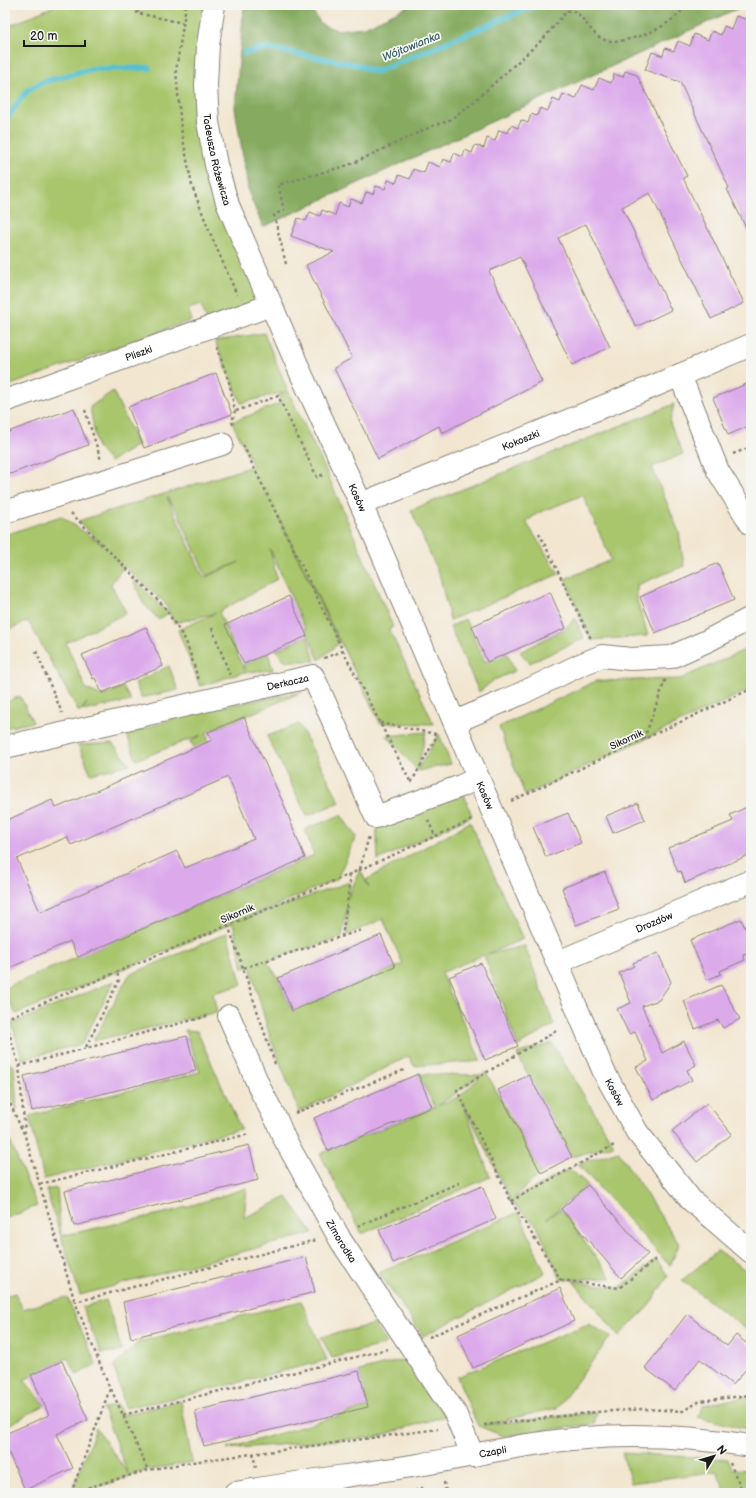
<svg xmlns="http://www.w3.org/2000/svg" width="756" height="1498" font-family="'Balsamiq Sans',sans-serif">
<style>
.green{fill:#a9c66d;stroke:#627144;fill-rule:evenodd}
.forest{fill:#86ab60;stroke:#51643e}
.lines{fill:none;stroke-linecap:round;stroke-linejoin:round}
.stream{stroke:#55c1cf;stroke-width:6}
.building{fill:#dcaaeb;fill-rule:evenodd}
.minor-casing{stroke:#878176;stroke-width:24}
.tertiary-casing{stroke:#878176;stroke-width:24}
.path{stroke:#878176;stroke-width:2.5;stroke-dasharray:3 3;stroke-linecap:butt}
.minor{stroke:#fff;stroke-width:22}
.tertiary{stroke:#fff;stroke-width:22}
.labels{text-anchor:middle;stroke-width:3.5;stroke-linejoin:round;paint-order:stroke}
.street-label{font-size:10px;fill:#1c1c1c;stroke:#f6f6f2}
.water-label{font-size:11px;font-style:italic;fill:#335e64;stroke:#f6f6f2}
</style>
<rect width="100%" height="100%" fill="#f6f6f2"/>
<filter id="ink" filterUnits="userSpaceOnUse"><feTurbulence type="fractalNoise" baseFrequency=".025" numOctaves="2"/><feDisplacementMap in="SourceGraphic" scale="8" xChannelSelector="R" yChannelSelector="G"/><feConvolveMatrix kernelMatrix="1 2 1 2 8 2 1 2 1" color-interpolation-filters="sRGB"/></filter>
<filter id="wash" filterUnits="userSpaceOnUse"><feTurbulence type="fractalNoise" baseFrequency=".012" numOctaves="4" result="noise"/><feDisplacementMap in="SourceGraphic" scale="16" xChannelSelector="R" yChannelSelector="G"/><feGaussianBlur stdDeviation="0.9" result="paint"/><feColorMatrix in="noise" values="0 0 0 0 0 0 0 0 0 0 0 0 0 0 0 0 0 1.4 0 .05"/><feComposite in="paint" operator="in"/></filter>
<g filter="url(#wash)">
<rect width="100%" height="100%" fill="#f2e6d0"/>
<!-- green -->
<path class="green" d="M56,5H214L208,122L271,305L210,328L201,305L188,309L192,320L5,387V28Z
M264,333L288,391L327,473L393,627L389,629L434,724L380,723L278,516L339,643L319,660L270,549L277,579L219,612L244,670V664L268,653L273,670L245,672L200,686L178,630L216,613L174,623L165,603L124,566L111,584L126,613L66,643L86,689L103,696L123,687L131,701L82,711L87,703L79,712L28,621L5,631V535L61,516L103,545L78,521L253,466L232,422L281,403L278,396L285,392L241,403L215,341ZM167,497L178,513L206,576L239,562L204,578Z
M113,391L138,445L110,462L97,447L90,407Z
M674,404L670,423L683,454L652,467L679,532L684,566L637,585V600L648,636L591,640L565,579L611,560L583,495L538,513L526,522L559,574L450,620L440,577L411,510Z
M132,577L168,613L159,620L143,603Z
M575,618L584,638L530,663L520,652L566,628Z
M465,619L485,662L507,653L515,671L494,680L479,692L450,627Z
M307,636L315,661H285L276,650Z
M751,647V689L525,795L499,727L596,681L680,679Z
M169,666L178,690L141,698L135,683Z
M302,692L206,733L220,770L195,748L190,742L201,735L136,760L127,735L192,712Z
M20,696L33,722L5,728V703Z
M299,724L340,802L307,816L267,736Z
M426,732L418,769L439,734L451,764L418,771L387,736Z
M112,743L130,764L91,774L78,745Z
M461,786L472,816L378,860L376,817Z
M341,815L356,837L337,879L244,919L350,882L348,898L360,869L369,888L366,880L470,822L523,939L487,954L525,946L554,1025L518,1046L484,955L441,973L481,1061L414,1066L409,1056L299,1112L269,1034L250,966L243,968L233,923L16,1014L5,994V988L314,855L305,829ZM347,906V935L383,919L403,964L292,1011L278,978L267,961L342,937Z
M227,933L242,985L213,993L217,1012L93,1041L129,975Z
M114,981L82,1044L22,1059L12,1024Z
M185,1030L197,1031L241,1129L44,1179L29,1116L200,1072Z
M552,1043L614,1145L572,1157L517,1054Z
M5,1062L14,1066L17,1110L5,1082Z
M486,1072L541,1173L513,1199L570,1169L588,1185L546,1219L561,1209L611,1278L561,1280L537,1226L511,1201L463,1102L490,1177L362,1234L320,1154L435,1107L418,1074L481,1075L438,1106L460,1096Z
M5,1129L37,1206L5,1219Z
M618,1151L679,1244L670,1266L578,1164Z
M57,1188L61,1236L173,1211L247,1188L244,1218L287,1197L313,1233L80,1295L46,1190Z
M519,1212L545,1273L423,1336L379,1273Z
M718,1251L751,1274V1333L682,1280Z
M656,1259L668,1276L649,1306L619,1336L573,1281L619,1288Z
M15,1293L23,1309L67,1297L96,1364L77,1375L68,1358L24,1380L45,1405L5,1427V1296Z
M106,1300L122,1351L101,1353L82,1307Z
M301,1301L327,1360L184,1396L125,1408L114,1366L138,1342Z
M375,1324L386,1344L332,1358L321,1337Z
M588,1324L611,1336L557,1408L484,1425L597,1412L594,1424L504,1436L478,1426L457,1377Z
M410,1358L445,1416L376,1437L227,1449L368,1407L359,1371Z
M751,1396V1430L698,1417L703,1405Z
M181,1401L192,1462L148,1470L80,1493H71L96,1428L128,1474L103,1409L117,1404L123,1415Z
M622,1453L728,1459L733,1469L751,1470V1493H726L717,1471L631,1483Z"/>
<!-- forest -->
<path class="forest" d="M244,5H309L321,24L337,30L364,27L411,5H745L263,227L249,194L235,108Z"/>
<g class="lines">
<!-- stream -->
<path class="stream" d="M5,22L8,27
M244,53L267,48L358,65L375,72L536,5
M5,120L28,90L43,82L92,69L149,68"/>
</g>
<g id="blocks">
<!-- building -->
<path class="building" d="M736,16L751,21V238L727,189L729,188L680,82L645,70L652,52L663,56L665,48L674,51L678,41L690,46L694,34L708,40L712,31L721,35L724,26L731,29Z
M625,71L637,75L687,176L683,178L744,303L711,319L650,193L622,207L671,310L636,327L586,224L558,238L610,347L572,365L520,257L489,271L542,382L442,433L439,426L378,459L334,368L352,358L306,265L334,252L291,236L298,218L306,221L310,212L320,216L322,210L335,215L339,203L348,207L351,199L362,203L366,192L373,194L376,186L385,189L388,180L396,183L399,175L410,179L413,169L424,173L428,162L440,167L443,159L451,162L454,153L463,157L465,150L472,153L475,145L484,148L487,138L495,141L499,130L508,133L511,125L518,128L521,120L528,123L531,114L537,116L540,108L548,111L553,99L560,102L563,94L576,99L582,85L594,90L599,78L611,83L614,74L623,77Z
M216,373L232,414L144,448L128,407Z
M751,382V425L728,435L713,398Z
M74,408L88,445L5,476V433Z
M718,563L734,600L655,633L640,597Z
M550,592L566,628L487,662L472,626Z
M289,596L307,636L244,664L225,625Z
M146,627L163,666L102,693L95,678L93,679L82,655Z
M244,717L284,805L305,858L78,957L70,941L5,970V821L52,800L56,808L94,792L212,740L208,732ZM228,777L254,839L185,868L177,851L40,912L17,859L67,837L71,845Z
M638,803L645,820L613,833L606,816Z
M751,805V854L685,883L681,871L678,872L668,848L733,821L730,815Z
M568,813L581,843L546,857L533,827Z
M605,872L619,909L576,925L562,888Z
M741,919L751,941V952L743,955L745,960L720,971L721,974L707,980L690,940Z
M381,935L395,967L292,1011L278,978Z
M658,953L671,982L659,1000L642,1006L662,1053L684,1041L696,1065L687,1070L692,1080L653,1100L636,1067L648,1061L635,1032L629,1034L617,1009L631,1003L619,973L634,966L633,963Z
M481,963L518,1046L485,1060L449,977Z
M721,985L740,1019L723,1028L718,1020L695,1029L684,1001Z
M187,1036L196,1071L32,1111L24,1076Z
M418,1074L432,1107L328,1151L314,1118Z
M529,1075L572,1157L541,1173L498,1090Z
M707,1103L732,1134L697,1162L672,1131Z
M249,1145L258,1180L74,1226L65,1191Z
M588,1185L648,1254L621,1278L561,1209Z
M482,1186L496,1219L393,1263L379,1230Z
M306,1257L315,1292L131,1338L123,1302Z
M560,1288L574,1321L473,1368L458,1335Z
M687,1314L727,1346L736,1335L751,1347V1363L733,1385L700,1359L675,1391L645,1368Z
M62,1361L88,1420L57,1434L73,1468L25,1490L5,1445V1434L49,1415L31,1375Z
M359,1371L368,1407L204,1446L195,1411Z"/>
</g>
</g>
<g filter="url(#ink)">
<use href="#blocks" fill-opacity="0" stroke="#878176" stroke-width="1"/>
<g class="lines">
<!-- minor casing -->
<g class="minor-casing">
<g id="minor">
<path d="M680,375L718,471L751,524"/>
<path id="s1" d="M361,504L654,386L751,345"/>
<path d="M5,512L222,444"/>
<path d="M455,722L518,695L580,665L602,656L631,659L671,657L707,641L751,618"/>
<path id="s2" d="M5,747L313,676L376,817L461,786L478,778"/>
<path id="s3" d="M558,962L751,881"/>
<path id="s4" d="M229,1016L261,1091L277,1121L284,1138L341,1241L455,1413L473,1456"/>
</g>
</g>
<!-- tertiary casing -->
<g class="tertiary-casing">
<g id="tertiary">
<path id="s5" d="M214,5L208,45L206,85L208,122L216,165L228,205L302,376L361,504L604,1072L637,1132L691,1200L751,1252"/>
<path id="s6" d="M5,401L271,305"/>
<path id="s7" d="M235,1493C296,1482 357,1475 418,1465C473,1456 529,1442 585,1438C641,1433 695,1437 751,1446"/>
</g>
</g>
<!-- path -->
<path class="path" d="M141,5L137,13L183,23
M186,5L176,71L181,128L192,186L210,233L237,295
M286,264L274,215L284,210L278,185L349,165L435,125L448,121L469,106L544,38L567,11C569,11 571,10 573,11C581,12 591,34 602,39C617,46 650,34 664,25C673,20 680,13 687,5
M217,347L230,385L235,411L232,422L234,426
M85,410L101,460
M236,411L278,396L317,477L325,474
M243,445L343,651L411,783L437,736
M733,454L751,447
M71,513L163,605L186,641L199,681
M539,533L591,639
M212,628L230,675
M36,651L62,713
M324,658L343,651
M380,723L436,734
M644,739L666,678
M511,801L751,689
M428,820L435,836
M360,869L369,836
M228,925L243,968
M342,937L350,882L348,875
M5,1019L348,875L474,819
M5,1019L19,1066L25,1133
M556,1031L457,1090L511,1201L561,1280
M86,1047L119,980L117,972
M275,1064L243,968L362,930
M19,1066L208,1016
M5,1093L25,1136L75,1302
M295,1113L404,1070
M40,1184L249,1134
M511,1201L614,1145
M358,1226L459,1183
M429,1337L561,1280L619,1288L656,1259
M111,1389L148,1470
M123,1415L388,1349
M484,1425L597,1412L644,1409L683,1411L700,1401L751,1395
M253,1453L256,1469
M730,1463L743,1493
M444,1482L446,1493
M71,1493L110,1389L75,1302L316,1240
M77,1493L90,1487L148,1470L192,1462L438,1429
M409,1493L413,1492L424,1487"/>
<!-- minor -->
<use href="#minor" class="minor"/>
<!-- tertiary -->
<use href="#tertiary" class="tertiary"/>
</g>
</g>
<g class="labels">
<!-- street labels -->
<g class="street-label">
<text dy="4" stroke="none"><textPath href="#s5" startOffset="156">Tadeusza Różewicza</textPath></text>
<text dy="4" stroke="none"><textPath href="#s6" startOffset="142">Pliszki</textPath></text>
<text dy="4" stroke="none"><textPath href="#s1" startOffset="172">Kokoszki</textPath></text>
<text dy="4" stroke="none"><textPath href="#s5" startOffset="523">Kosów</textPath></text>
<text dy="4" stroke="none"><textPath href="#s2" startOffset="290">Derkacza</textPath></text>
<text transform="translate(626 739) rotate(-25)" y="4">Sikornik</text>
<text dy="4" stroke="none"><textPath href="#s5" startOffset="847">Kosów</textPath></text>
<text transform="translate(237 913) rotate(-23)" y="4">Sikornik</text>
<text dy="4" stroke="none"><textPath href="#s3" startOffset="104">Drozdów</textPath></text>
<text dy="4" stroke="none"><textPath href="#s5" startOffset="1171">Kosów</textPath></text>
<text dy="4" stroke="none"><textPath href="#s4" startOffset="252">Zimorodka</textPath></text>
<text dy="4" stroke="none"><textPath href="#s7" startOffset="261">Czapli</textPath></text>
</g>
<!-- water labels -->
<g class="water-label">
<text transform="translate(411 46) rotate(-22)" y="4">Wójtowianka</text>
</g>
</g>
<!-- margin -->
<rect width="756" height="1498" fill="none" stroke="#f6f6f2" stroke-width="20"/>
<!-- north arrow -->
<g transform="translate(714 1456) rotate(52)" stroke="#f6f6f2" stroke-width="3" paint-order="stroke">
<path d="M0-3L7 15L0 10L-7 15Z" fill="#1c1c1c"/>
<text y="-6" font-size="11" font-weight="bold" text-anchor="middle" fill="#1c1c1c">N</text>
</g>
<!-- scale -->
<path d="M24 40v6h61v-6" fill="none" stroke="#1c1c1c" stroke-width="2"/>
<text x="30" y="40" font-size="12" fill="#1c1c1c" stroke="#f6f6f2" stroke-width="3" paint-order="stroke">20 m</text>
</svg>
